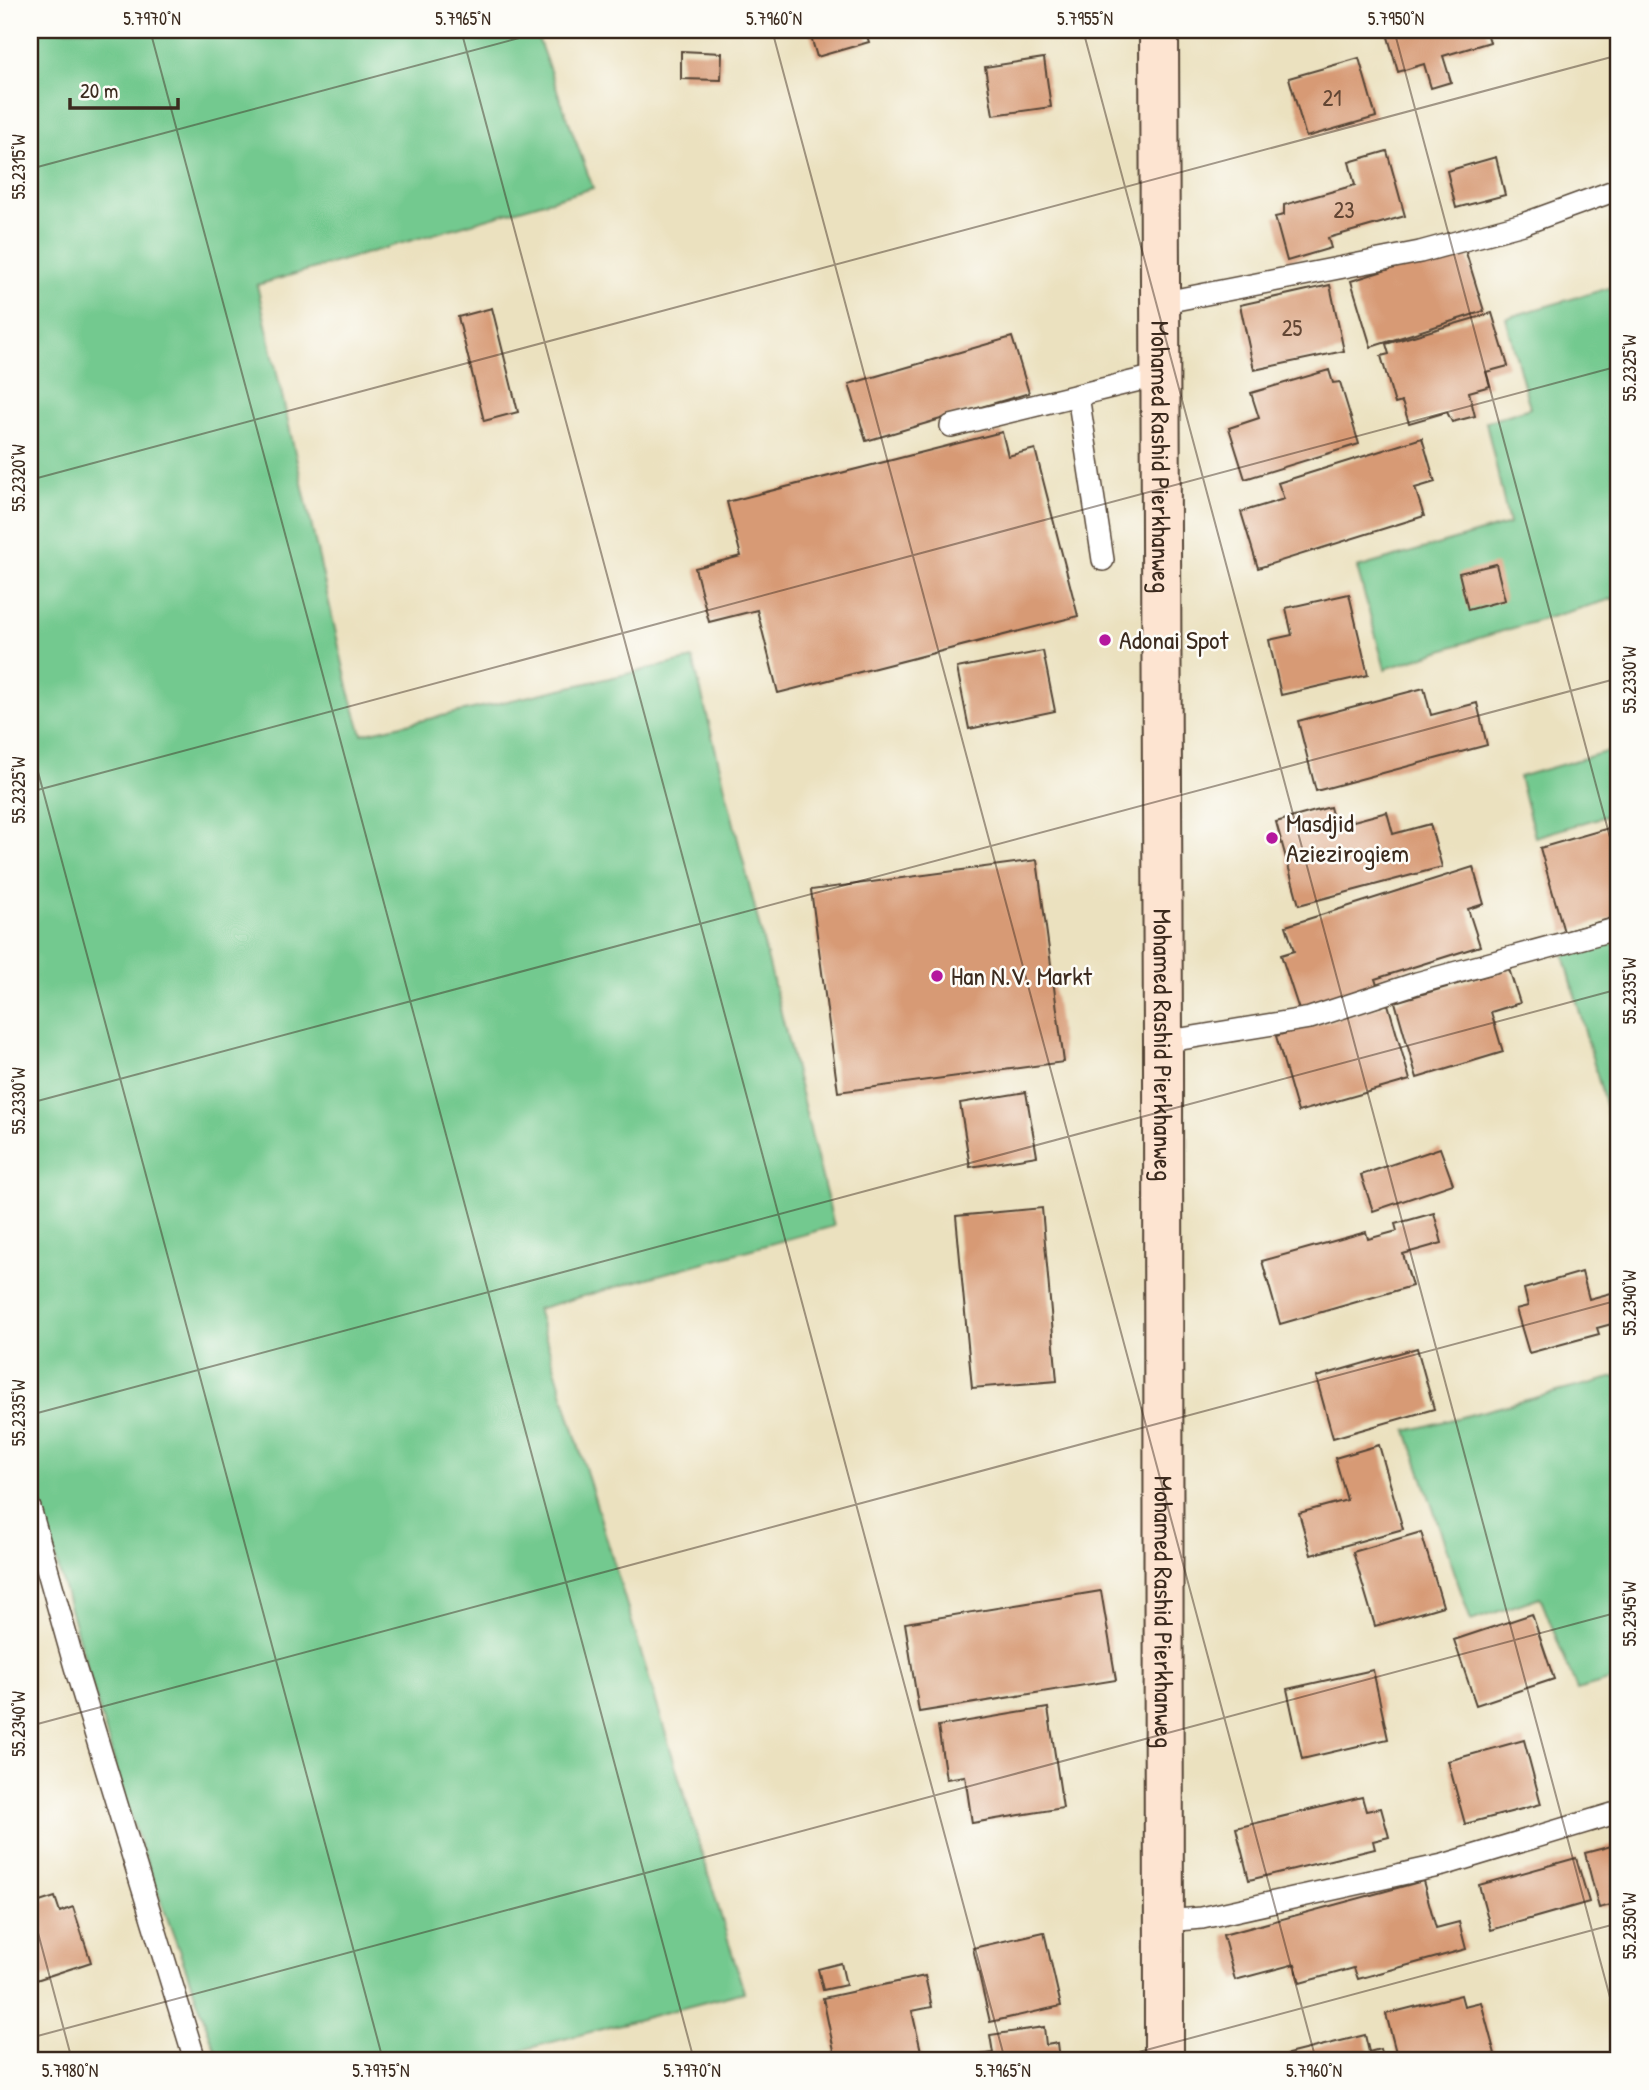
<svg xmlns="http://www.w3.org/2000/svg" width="1649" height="2090" font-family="'Patrick Hand',sans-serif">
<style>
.green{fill:#73c98f;stroke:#577a56;stroke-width:2}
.building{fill:#d79a74}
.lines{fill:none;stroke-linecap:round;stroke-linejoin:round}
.lane-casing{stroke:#554536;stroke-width:24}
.secondary-casing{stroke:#554536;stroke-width:42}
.lane{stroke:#fff;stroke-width:21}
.secondary{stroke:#fde4d1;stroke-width:38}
.ticks{fill:none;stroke:#3b2a1e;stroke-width:2;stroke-opacity:0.45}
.poi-dot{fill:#b5179e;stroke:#fdfcf7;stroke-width:2.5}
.labels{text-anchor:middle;stroke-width:5;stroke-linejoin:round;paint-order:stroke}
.number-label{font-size:23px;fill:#624634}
.street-label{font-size:26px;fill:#3b2a1e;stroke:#fdfcf7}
.poi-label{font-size:26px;fill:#3b2a1e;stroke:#fdfcf7;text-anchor:start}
.neatline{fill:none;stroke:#3b2a1e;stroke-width:2.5}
.ticks-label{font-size:18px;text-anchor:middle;fill:#3b2a1e}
</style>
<rect width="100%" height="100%" fill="#fdfcf7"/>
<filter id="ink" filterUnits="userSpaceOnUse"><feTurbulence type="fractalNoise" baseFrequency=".0143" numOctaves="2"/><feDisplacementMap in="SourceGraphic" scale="14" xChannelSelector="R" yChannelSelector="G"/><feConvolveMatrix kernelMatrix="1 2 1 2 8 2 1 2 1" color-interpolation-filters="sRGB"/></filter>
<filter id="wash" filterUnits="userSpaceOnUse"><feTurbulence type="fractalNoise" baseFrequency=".00686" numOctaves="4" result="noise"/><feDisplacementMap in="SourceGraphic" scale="28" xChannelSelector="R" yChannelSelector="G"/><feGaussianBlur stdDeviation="1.57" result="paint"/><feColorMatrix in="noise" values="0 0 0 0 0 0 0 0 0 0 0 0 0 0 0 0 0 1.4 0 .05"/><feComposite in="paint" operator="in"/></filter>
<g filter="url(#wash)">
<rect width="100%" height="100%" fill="#ebe1bf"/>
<!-- green -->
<path class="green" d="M30,30H535L593,188L257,285L349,691L362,734L693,659L834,1226L537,1309L744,1992L483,2060H219L129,1813L30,1470Z
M1619,285V597L1479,638L1385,669L1357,568L1509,524L1486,422L1530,408L1506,318Z
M1619,748V812L1535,837L1519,777Z
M1619,942V1155L1564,955Z
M1619,1376V1678L1577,1690L1540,1597L1471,1621L1407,1431Z"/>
<g id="blocks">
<!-- building -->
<path class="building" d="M809,30H865L869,42L817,57Z
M1386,30H1486L1490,42L1443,56L1451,82L1431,88L1424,64L1398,72Z
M681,51L722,53L721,80L681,79Z
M1044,58L1051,107L993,115L985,67Z
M1359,58L1376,117L1306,137L1289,78Z
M1387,151L1405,216L1328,238L1331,248L1287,261L1275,217L1284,215V205L1355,185L1349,162Z
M1496,157L1505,195L1456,208L1447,171Z
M1464,246L1484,311L1371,347L1351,281Z
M1330,285L1344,351L1254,370L1240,305Z
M492,308L518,412L484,421L458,317Z
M1492,313L1508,366L1486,372L1490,386L1469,392L1475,416L1452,422L1447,412L1409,423L1402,402L1395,404L1381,356L1389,354L1386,344Z
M1012,337L1029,393L866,441L849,384Z
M1329,370L1333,383L1340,382L1359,444L1245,479L1229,428L1259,418L1251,393Z
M1002,432L1008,456L1035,449L1078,616L778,693L757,610L709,622L695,568L741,556L727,502Z
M1422,438L1435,482L1415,488L1424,516L1258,568L1241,512L1284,499L1278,483Z
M1496,564L1505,600L1468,610L1459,573Z
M1349,594L1368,675L1281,695L1269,640L1292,635L1286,608Z
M1043,651L1055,711L969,729L957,668Z
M1424,688L1431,715L1477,703L1487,745L1316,791L1298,721Z
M1330,807L1335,826L1387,812L1393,834L1430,824L1442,867L1299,905L1276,822Z
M1619,825V916L1564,932L1540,848Z
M1037,860L1064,1062L838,1092L811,890Z
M1473,867L1484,904L1468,909L1480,946L1375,979L1379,991L1301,1016L1281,955L1294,951L1286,926Z
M1509,969L1520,1003L1491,1012L1503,1052L1417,1078L1395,1002Z
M1388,1004L1410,1080L1298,1112L1276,1036Z
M1026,1092L1037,1156L970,1167L960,1103Z
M1440,1148L1453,1184L1373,1211L1361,1175Z
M1042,1208L1057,1381L972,1388L956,1216Z
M1434,1213L1442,1243L1403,1254L1412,1286L1280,1324L1262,1261L1366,1232L1368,1239L1397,1231L1395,1224Z
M1582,1272L1589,1299L1615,1292L1619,1307V1322L1597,1328L1599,1334L1529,1353L1516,1309L1528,1306L1524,1289Z
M1417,1348L1434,1409L1333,1438L1316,1377Z
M1379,1445L1403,1529L1311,1555L1299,1513L1347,1500L1335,1458Z
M1421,1532L1443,1606L1375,1626L1353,1552Z
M1101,1591L1116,1680L919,1712L905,1623Z
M1532,1614L1554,1679L1476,1705L1454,1640Z
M1373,1670L1388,1739L1302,1759L1287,1689Z
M1048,1708L1063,1808L972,1823L965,1776L946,1779L938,1726Z
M1524,1740L1541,1804L1465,1824L1448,1761Z
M1362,1797L1366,1811L1381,1808L1389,1837L1373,1841L1375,1849L1249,1880L1236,1828Z
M1619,1844V1903L1599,1908L1585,1853Z
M1576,1858L1589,1902L1491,1930L1479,1885Z
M1423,1881L1436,1928L1459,1922L1466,1949L1358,1979L1354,1968L1300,1983L1295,1964L1235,1980L1223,1935Z
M55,1897L60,1912L73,1907L91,1962L30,1982V1905Z
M1044,1932L1061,2006L990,2022L973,1948Z
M841,1963L846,1985L823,1990L818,1969Z
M925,1976L932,2007L912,2011L923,2060H836L823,1998Z
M1461,1995L1464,2006L1481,2002L1495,2054L1471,2060H1398L1386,2014Z
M1044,2027L1046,2045L1058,2043L1060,2060H975L974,2056L993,2053L990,2035Z
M1365,2035L1369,2052L1380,2049L1383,2060H1290L1288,2054Z"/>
</g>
</g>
<g filter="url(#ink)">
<use href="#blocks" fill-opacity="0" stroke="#554536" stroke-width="2"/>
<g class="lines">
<!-- lane casing -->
<g class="lane-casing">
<path id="lane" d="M1160,303L1420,252L1523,224L1619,189
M1078,395L1103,560
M951,426L1160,375
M1163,1042L1310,1018L1417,983L1619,928
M30,1508L75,1667L195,2060
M1164,1921L1202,1918L1443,1865L1619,1812"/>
</g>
<!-- secondary casing -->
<g class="secondary-casing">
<g id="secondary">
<path id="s1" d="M1159,30L1163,1042L1164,2060"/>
</g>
</g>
<!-- lane -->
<use href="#lane" class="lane"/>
<!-- secondary -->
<use href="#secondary" class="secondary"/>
</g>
</g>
<!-- ticks -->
<path class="ticks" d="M150,30L694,2060M461,30L1005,2060M772,30L1316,2060M1083,30L1619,2031M1394,30L1619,871M30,169L549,30M30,480L1619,55M30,742L383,2060M30,792L1619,366M30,1103L1619,678M30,1415L1619,989M30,1726L1619,1300M30,1903L72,2060M30,2038L1619,1612M1109,2060L1619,1923"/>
<!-- markers -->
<g class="poi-dot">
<circle cx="1105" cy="640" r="7"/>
<circle cx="1272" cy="838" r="7"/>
<circle cx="937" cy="976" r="7"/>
</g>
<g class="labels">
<!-- number labels -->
<g class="number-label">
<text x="1332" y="106">21</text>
<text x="1344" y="218">23</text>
<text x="1292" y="336">25</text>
</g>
<!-- street labels -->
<g class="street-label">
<text dy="9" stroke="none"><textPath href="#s1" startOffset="427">Mohamed Rashid Pierkhanweg</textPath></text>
<text dy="9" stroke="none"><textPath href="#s1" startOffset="1015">Mohamed Rashid Pierkhanweg</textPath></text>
<text dy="9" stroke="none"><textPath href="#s1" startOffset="1582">Mohamed Rashid Pierkhanweg</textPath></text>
</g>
<!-- poi labels -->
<g class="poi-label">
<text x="1119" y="649">Adonai Spot</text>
<text x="1286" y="832">Masdjid<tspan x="1286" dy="30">Aziezirogiem</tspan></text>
<text x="951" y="985">Han N.V. Markt</text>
</g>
</g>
<!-- margin -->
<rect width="1649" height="2090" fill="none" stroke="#fdfcf7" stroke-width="77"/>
<!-- scale -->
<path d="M70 98v10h108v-10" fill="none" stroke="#3b2a1e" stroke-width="3.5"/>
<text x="80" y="98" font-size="21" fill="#3b2a1e" stroke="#fdfcf7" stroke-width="5" paint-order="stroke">20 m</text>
<rect x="38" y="38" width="1572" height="2014" class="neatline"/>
<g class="ticks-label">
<text x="152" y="25">5.7970°N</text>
<text x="463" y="25">5.7965°N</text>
<text x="774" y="25">5.7960°N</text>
<text x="1085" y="25">5.7955°N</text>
<text x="1396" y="25">5.7950°N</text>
<text transform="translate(19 167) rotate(-90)" y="6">55.2315°W</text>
<text transform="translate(1630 368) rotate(-90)" y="6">55.2325°W</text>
<text transform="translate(19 478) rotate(-90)" y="6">55.2320°W</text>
<text transform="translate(1630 680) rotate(-90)" y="6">55.2330°W</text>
<text transform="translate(19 790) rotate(-90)" y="6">55.2325°W</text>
<text transform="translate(1630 991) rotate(-90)" y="6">55.2335°W</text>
<text transform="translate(19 1101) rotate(-90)" y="6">55.2330°W</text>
<text transform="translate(1630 1303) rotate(-90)" y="6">55.2340°W</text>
<text transform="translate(19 1413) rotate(-90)" y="6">55.2335°W</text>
<text transform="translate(1630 1614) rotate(-90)" y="6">55.2345°W</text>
<text transform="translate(19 1724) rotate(-90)" y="6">55.2340°W</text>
<text transform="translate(1630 1926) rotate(-90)" y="6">55.2350°W</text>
<text x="70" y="2077">5.7980°N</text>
<text x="381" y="2077">5.7975°N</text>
<text x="692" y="2077">5.7970°N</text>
<text x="1003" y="2077">5.7965°N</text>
<text x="1314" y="2077">5.7960°N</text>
</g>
</svg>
